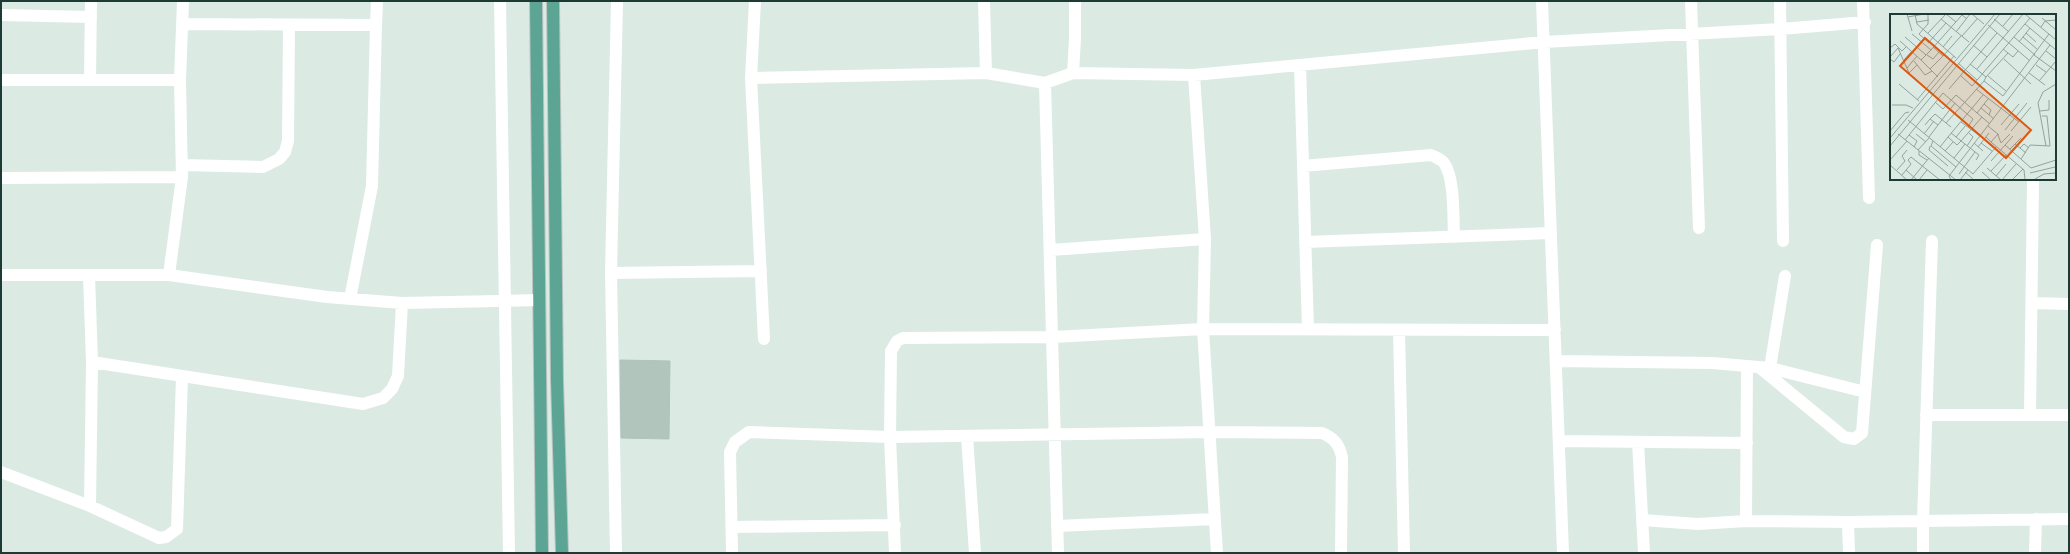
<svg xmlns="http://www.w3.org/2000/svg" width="2070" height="554" font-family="'Titillium Web',sans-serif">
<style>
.building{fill:#b1c5bd;stroke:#aec4bc}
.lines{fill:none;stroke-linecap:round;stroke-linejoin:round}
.primary-casing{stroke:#bbc4c2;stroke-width:14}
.street{stroke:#fff;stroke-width:12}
.primary{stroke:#5ca594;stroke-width:12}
.inset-road{fill:none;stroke:#90a49e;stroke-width:1}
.view{fill:#de580e;fill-opacity:0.15;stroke:#de580e;stroke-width:2}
.inset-edge{fill:none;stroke:#1d3b34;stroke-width:2}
</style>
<rect width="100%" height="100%" fill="#dceae4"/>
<!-- building -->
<path class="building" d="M620,360L670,361L669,439L621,438Z"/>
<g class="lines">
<!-- primary casing -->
<g class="primary-casing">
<path id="primary" d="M536,1L542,553
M553,1L557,380L562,553"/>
</g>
<!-- street -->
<path class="street" d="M500,1L509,553
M755,1L751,78L764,339
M984,1L986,73
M1542,1L1563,553
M1691,1L1699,228
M1780,1L1783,241
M1863,1L1869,198
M1,15L91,17
M182,24L376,25L377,1
M1300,65L1308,329
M1073,73L1194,75L1544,42L1781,29L1865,22
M1194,75L1205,239L1203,329L1217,553
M751,78L986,73L1045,83
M1,80H180L183,1
M90,80L91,1
M182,165L263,167L279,159L285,152L288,141L289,25
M1303,166L1431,155C1435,157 1441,159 1444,163C1455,178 1453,218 1454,237
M1,178L182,177L180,80
M1305,242L1551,233
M1051,250L1205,239
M611,273L761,271
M1,275H169L182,177
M89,275L92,362L90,506
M169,275L327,297L402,303L539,300
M350,299L372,186L376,25
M2033,303L2069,304
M1399,330L1404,553
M1556,361L1712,363L1770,368L1865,392
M92,362L363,404L383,398L392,389L398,376L402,303
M1759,367L1844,437L1854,439L1862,433L1877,245
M1770,368L1785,276
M1926,415H2069
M2030,415L2033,182
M967,436L975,553
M1559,441L1747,443
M1638,442L1644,553
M1,472L90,506L159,538L166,537L177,529L182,377
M1642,520L1698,524L1746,521L1747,366
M1746,521L1848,522L2069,519
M1848,522L1849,553
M1057,526L1215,519
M732,527L895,525
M616,553L611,273L617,1
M732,553L730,452L735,442L749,432L890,437L1209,432L1322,433C1334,438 1339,444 1342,457L1341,553
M895,553L890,437L891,351L897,341L903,338L1053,337L1203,329L1555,330
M1058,553L1045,83L1073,73L1075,39V1
M1923,553V521L1932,241
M2035,553L2036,519"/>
<!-- primary -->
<use href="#primary" class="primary"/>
</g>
<!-- overview -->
<g transform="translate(1890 14)">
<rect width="166" height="166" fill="#dceae4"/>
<path class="inset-road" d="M17,0L22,17M25,0L27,10L66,44M38,0V10L29,20L39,29M82,0L94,10M135,0L166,26M18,3L34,0M152,4L166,16M51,5L79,28M104,5L119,18M27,8L39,6M135,10L166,36M98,11L140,47M113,12L123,0M151,13L155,7L166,6M66,18L80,0M38,19L56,0L66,8M136,19L146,28M22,20L41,36L72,1L77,5M72,22L87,5M15,23L36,41L41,36M124,23L145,41M133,23L148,36M10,27L31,46L36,41M129,28L140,14M38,29L56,9M83,31L97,43L133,0M43,33L53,42L71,22M53,33L62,22M0,34L5,30L12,37L16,33M8,34L19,59L27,51M113,35L123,43L128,37M156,37L166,45M37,41L43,45L49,38M144,41L166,57M0,43L8,34M0,45L4,48L10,40M114,45L141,70M31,46L48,63M13,47L22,37M24,47L35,61L42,57M68,49L87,66M80,50L96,63L118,39M146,51L156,58M17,54L27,42M40,55L53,42M87,55L97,43M139,59L155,71M70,61L82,72M98,62L116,77M96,63L94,67L113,82L159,20M149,67L166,47M9,70L29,87M82,72L140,4M59,75L107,19M86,75L129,108M27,86L64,42M45,88L53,95L66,81L100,110M94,90L101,96L99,101M2,91H16L23,94M91,94L104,105M150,97L159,96V86M87,99L98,85M40,105L45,100L61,113M18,106L83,160L106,133M71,108L90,122M56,109L94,67M35,111L40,105L48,111L39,123M48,111L65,89M111,111L129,90M98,112L109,121M115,116L137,89M0,117L15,99L19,98M121,117L141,93M61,119L89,141L86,146M8,120L66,166M26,120L36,128M34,120L44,107M19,121L27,127L24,133M108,121L111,129L120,120M66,123L76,111M96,123L101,128L108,120M0,124L105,0M15,126L53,79L83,105L78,113M43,127L41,132L66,153M71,127L67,131L58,123L93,81M71,127L92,103M101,128L134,156L135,166M84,129L93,137M91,129L102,137M125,130L136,139M115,131L141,154L166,146M0,132L110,0M40,132L39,136L58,152M77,132L83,123L79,119M156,132L148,89L153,78L166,70M50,133L58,123M88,133L99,119M130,134L134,130L139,134M120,135L131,124M28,136L39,124M29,137V141L37,146M55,137L63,128M64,144L75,130M131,145L140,131L160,132L157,102H152M0,146L17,127M101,147L123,122M0,151L17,166M97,154L111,166M7,156L15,147L12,142L17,136M16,156L27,166M101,157L116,141M75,158L84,166M92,158L101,166M140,159L165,153M69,160L85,138M12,161L21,150L18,146L21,143L50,166M106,162L116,150M145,165L154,160L166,159M21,166L39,144M29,166L37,156M61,166L59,162L160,31M70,166L78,156M112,166L126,150M122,166L133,155"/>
<path class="view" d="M35,24L141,116L116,144L10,52Z"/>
<rect width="166" height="166" class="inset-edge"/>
</g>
<!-- border -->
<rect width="2070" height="554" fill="none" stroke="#1d3b34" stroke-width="4"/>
</svg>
